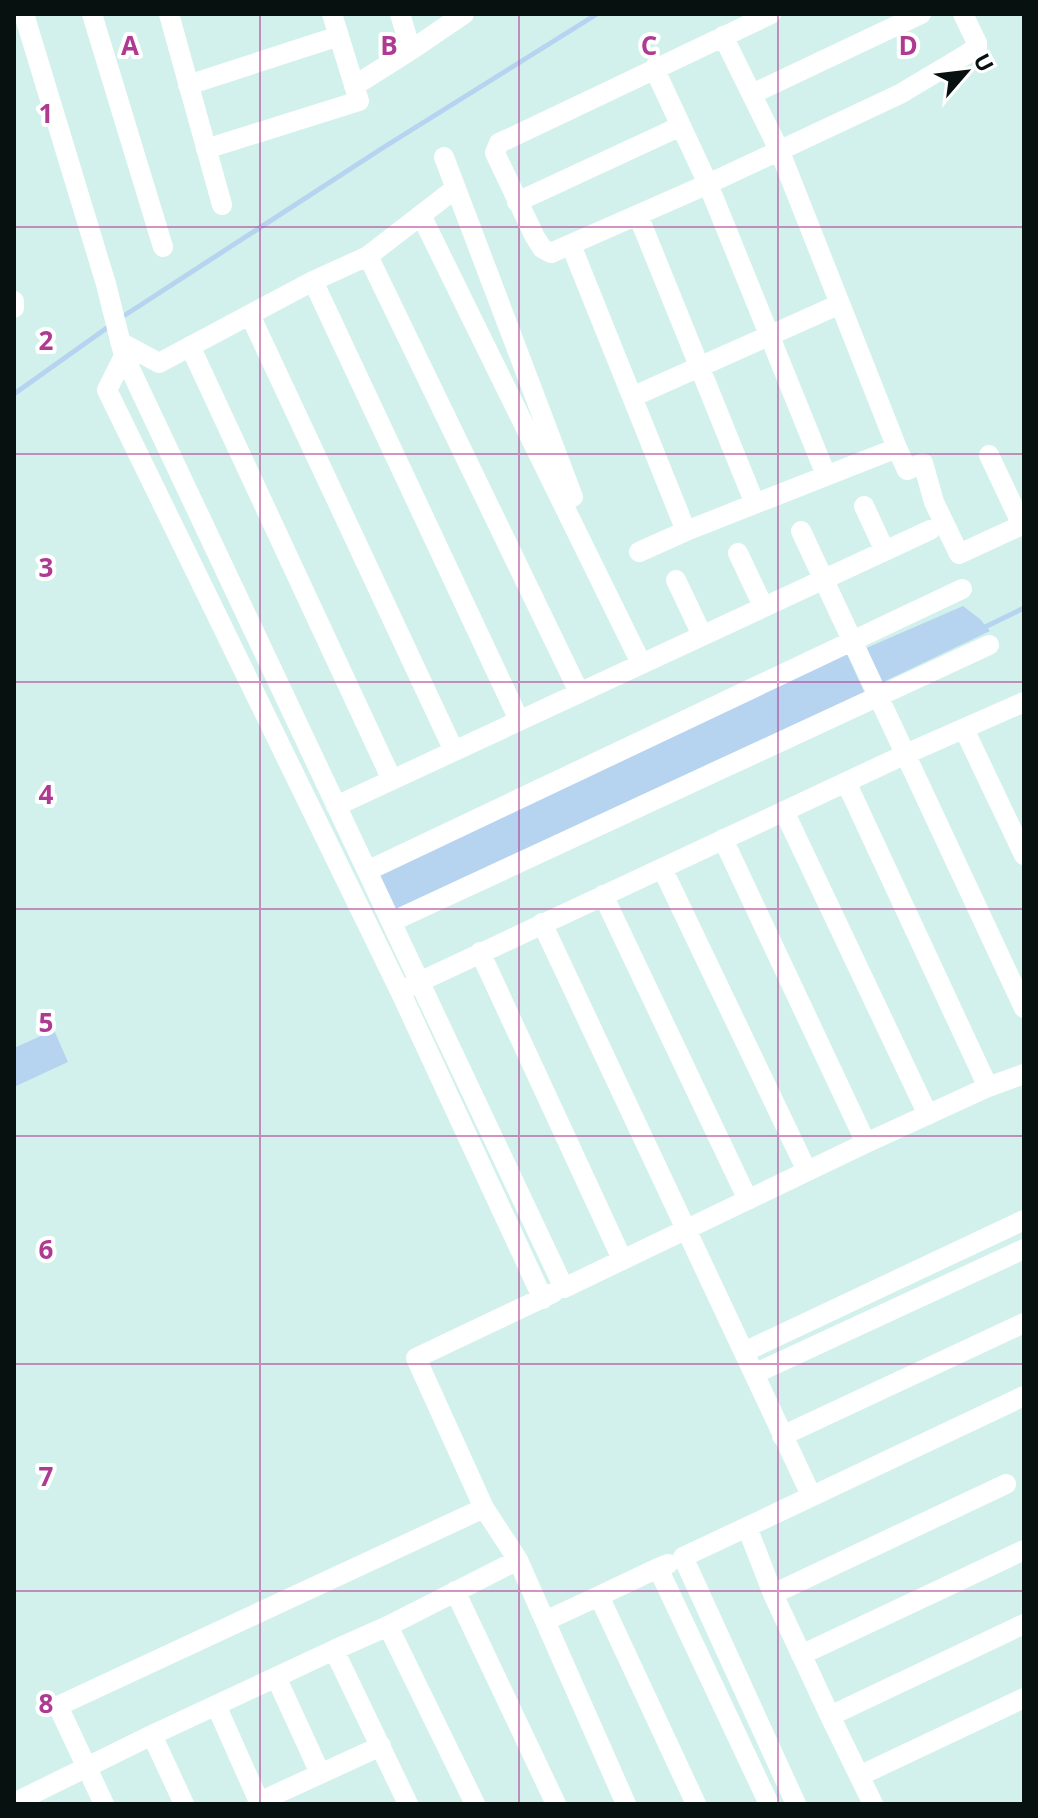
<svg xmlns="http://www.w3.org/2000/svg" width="1038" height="1818" font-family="'Open Sans',sans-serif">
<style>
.water{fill:#b6d4f0}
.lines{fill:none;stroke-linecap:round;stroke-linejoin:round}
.stream{stroke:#b6d4f0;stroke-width:5}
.minor{stroke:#fff;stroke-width:20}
.grid{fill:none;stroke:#ae3a92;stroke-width:2;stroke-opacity:0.55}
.grid-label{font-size:26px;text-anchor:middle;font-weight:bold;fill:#ae3a92;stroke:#fff;stroke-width:8;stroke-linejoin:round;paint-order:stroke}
</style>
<rect width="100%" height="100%" fill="#d3f1ec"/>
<!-- water -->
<path class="water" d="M963,606L980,619L990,631L881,683L864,649Z
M846,652L866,696L393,915L376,876Z
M54,1030L68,1062L14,1087V1048Z"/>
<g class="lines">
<!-- stream -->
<path class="stream" d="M119,319L381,149L597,14
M14,394L111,325
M985,627L1024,608"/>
<!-- minor -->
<path class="minor" d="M24,14L106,284L124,356L564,1288L866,1143L988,1087L1024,1074
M92,14L163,247
M169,14L222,205
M771,14L508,139L499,143L495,153L535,237L542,248L551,253L708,184L826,475
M411,50L464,14
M654,68L708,184L900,94L967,54L977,47V43L963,14
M188,85L339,36
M354,86L411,50L400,14
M752,94L921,14
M206,149L359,101L332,14
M444,157L573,497
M517,202L681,126
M421,215L641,663
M638,215L755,504
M571,245L686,531L639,552
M368,256L579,692
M313,281L519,720
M14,301V308
M250,315L454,751
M120,342L159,363L313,281L368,256L456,188
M190,346L392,780
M124,356L107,390L400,991
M632,397L840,304
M897,448L907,470L923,463L934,502L959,554L1022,525L989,455
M864,506L884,549
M686,531L897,448L780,152L723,36
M801,531L1024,1008
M738,553L763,606
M676,580L702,635
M964,729L1024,855
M846,782L988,1087
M336,806L930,530
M784,811L928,1115
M723,839L866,1143
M662,868L807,1171
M367,871L962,589
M603,895L748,1200
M391,922L989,645
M542,923L811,1495
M480,952L622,1259
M543,1299L400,991L906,754L1024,702
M744,1352L1024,1220
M754,1374L1024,1249
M1024,1396L747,1527L773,1594L830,1716L1024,1624
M782,1436L1024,1323
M747,1527L683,1557L796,1804
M668,1564L658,1568L769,1804
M658,1568L599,1596L696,1804
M455,1591L556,1804
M773,1594L1006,1484
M599,1596L545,1621L626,1804
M545,1621L518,1560L484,1508L416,1358L553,1293
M388,1626L475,1804
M801,1655L1024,1550
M276,1677L320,1773
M216,1705L260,1804
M830,1716L873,1804
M152,1735L184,1804
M859,1776L1024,1698
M259,1802L381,1746
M14,1803L152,1735L334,1650
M104,1804L58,1706L484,1508
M408,1804L334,1650L388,1626L518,1560"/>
</g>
<!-- grid -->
<path class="grid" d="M260,14V1804M519,14V1804M778,14V1804M14,227H1024M14,454H1024M14,682H1024M14,909H1024M14,1136H1024M14,1364H1024M14,1591H1024"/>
<g class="grid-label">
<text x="130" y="55">A</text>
<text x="389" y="55">B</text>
<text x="649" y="55">C</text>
<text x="908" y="55">D</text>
<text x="46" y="123">1</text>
<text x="46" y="350">2</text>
<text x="46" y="577">3</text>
<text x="46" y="804">4</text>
<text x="46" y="1032">5</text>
<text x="46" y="1259">6</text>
<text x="46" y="1486">7</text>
<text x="46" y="1713">8</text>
</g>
<!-- border -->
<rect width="1038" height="1818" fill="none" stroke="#071110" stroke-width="32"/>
<!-- north arrow -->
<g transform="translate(966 72) rotate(62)" stroke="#ffffff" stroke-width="6" paint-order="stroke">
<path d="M0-6L14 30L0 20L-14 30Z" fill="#071110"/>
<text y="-12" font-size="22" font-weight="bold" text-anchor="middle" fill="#071110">U</text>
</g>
</svg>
